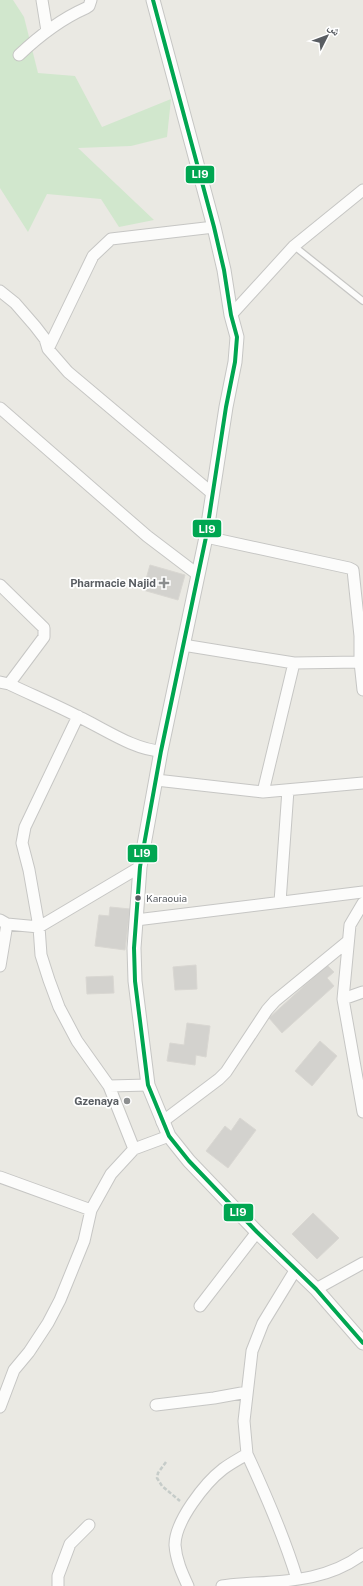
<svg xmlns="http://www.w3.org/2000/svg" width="363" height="1586" font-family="'Public Sans','Noto Naskh Arabic',sans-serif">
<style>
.green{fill:#d1e7cd}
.building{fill:#d3d2ce;stroke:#d9d7d2}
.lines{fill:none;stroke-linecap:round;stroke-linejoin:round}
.service-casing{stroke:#c6c6c4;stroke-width:8}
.minor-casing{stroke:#c6c6c4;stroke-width:13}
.tertiary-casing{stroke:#c6c6c4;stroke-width:15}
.path{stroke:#c6ccc9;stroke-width:2.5;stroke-dasharray:4 2;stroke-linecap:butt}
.service{stroke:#fcfcfb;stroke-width:5.5}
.minor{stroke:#fcfcfb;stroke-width:11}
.tertiary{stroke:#fcfcfb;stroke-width:13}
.bus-1-casing{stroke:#fff;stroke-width:7}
.bus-1{stroke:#00a651;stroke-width:4}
.poi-dot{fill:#8c8e8f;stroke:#fff;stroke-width:1.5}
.bus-dot{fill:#595d62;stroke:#fff;stroke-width:1.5}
.labels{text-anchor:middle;stroke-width:3.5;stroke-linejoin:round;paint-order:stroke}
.bus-label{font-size:10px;fill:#595d62;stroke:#fff;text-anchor:start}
.poi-label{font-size:11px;font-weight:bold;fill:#595d62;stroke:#fff;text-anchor:end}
.line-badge{stroke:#fff;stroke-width:1.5}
.badge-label{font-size:11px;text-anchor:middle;font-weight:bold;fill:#fff}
</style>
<rect width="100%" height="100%" fill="#eae9e3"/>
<!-- green -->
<path class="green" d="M0,0H13L24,17L38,73L75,76L102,127L171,99L167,137L131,146L78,148L154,220L119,227L101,199L47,194L28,232L0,188Z"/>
<!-- building -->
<path class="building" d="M150,565L185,575L178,600L143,590Z
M110,907L130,909L125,950L95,946L99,915L109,916Z
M196,965L197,989L175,990L173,967Z
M327,965L334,972L327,978L334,986L282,1033L269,1018Z
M113,976L114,993L87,994L86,977Z
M187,1023L210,1026L206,1057L196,1055L195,1065L167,1061L170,1043L184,1045Z
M320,1041L337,1056L312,1086L295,1071Z
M240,1118L256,1130L228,1168L206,1151L225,1126L231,1131Z
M313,1213L339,1238L317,1259L292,1234Z"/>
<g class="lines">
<!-- service casing -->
<g class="service-casing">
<path id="service" d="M294,246L363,301"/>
</g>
<!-- minor casing -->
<g class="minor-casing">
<path id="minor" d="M42,0L47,31
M19,55C39,36 61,19 86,8L89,6L91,0
M0,291L15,303L35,326L45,339L48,349L68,372L213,494
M231,315L294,246L363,190
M48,349L93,256L111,239L214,227
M0,408L147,536L197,574
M206,537L349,568L353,570L360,636V662L363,690
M0,585L44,628V637L9,684
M183,645L294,663L360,662
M0,682L9,684C32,695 56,705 79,717C103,728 134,750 161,751
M78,716L25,827L22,843L29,870L39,927L41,955L49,980L59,1007L77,1041L109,1086L148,1085
M156,780L263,792L363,783
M263,792L294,663
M280,902L288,790
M363,903L350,925L343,999L363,1112
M0,920L7,924L39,927L140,867
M136,920L363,892
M0,966L7,924
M343,999L363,992
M109,1086L134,1149
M162,1122L219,1079L226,1072L267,1010L275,1001L347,942
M0,1177L91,1210
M316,1289L363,1263
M200,1306L257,1232
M156,1405L214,1398L247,1392
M0,1407L14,1370L29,1352L48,1323L60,1300L84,1241L91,1210L111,1174L134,1149L169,1136
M247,1454C266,1495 284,1536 297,1579
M58,1586V1576L70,1544L89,1525
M188,1586C182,1573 176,1560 175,1545C175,1521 205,1483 223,1469C231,1463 239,1459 247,1454L244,1421L252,1351L263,1323L296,1269
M222,1586C233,1584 244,1584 255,1583C295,1581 331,1578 363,1554"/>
</g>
<!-- tertiary casing -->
<g class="tertiary-casing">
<path id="tertiary" d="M153,0L214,227L224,270L231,315L237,337L235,362L226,407L206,537L161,751L140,867L134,948L135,981L148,1085L169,1136L189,1161L257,1232L316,1289L363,1343"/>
</g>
<!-- path -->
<path class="path" d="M166,1462L158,1473L157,1478L162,1486L180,1501"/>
<!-- service -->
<use href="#service" class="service"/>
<!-- minor -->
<use href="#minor" class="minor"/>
<!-- tertiary -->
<use href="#tertiary" class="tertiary"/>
<!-- bus-1 casing -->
<g class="bus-1-casing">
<path id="bus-1" d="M153,0L214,227L224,270L231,315L237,337L235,362L226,407L206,537L161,751L140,867L134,948L135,981L148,1085L169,1136L189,1161L257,1232L316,1289L363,1343"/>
</g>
<!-- bus-1 -->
<use href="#bus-1" class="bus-1"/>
</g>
<!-- markers -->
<g class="poi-dot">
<path d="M162 577h4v4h4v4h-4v4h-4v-4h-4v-4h4z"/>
<circle cx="127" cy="1101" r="4"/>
</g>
<circle class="bus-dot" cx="138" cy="898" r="3.5"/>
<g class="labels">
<!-- bus labels -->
<g class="bus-label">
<text x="146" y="902">Karaouia</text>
</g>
<!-- poi labels -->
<g class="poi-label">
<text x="156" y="587">Pharmacie Najid</text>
<text x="119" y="1105">Gzenaya</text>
</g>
</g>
<g class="line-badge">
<rect x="185" y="165" width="30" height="19" rx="4" fill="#00a651"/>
<rect x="192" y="519" width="30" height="19" rx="4" fill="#00a651"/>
<rect x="127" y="844" width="31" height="19" rx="4" fill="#00a651"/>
<rect x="223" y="1203" width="31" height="19" rx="4" fill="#00a651"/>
</g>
<g class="badge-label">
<text x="200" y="178">LI9</text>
<text x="207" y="533">LI9</text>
<text x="142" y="857">LI9</text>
<text x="238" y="1216">LI9</text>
</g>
<!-- north arrow -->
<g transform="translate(327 36) rotate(48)" stroke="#ffffff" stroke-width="3" paint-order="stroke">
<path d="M0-3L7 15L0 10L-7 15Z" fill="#595d62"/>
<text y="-6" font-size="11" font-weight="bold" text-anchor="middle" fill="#595d62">ش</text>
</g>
</svg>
